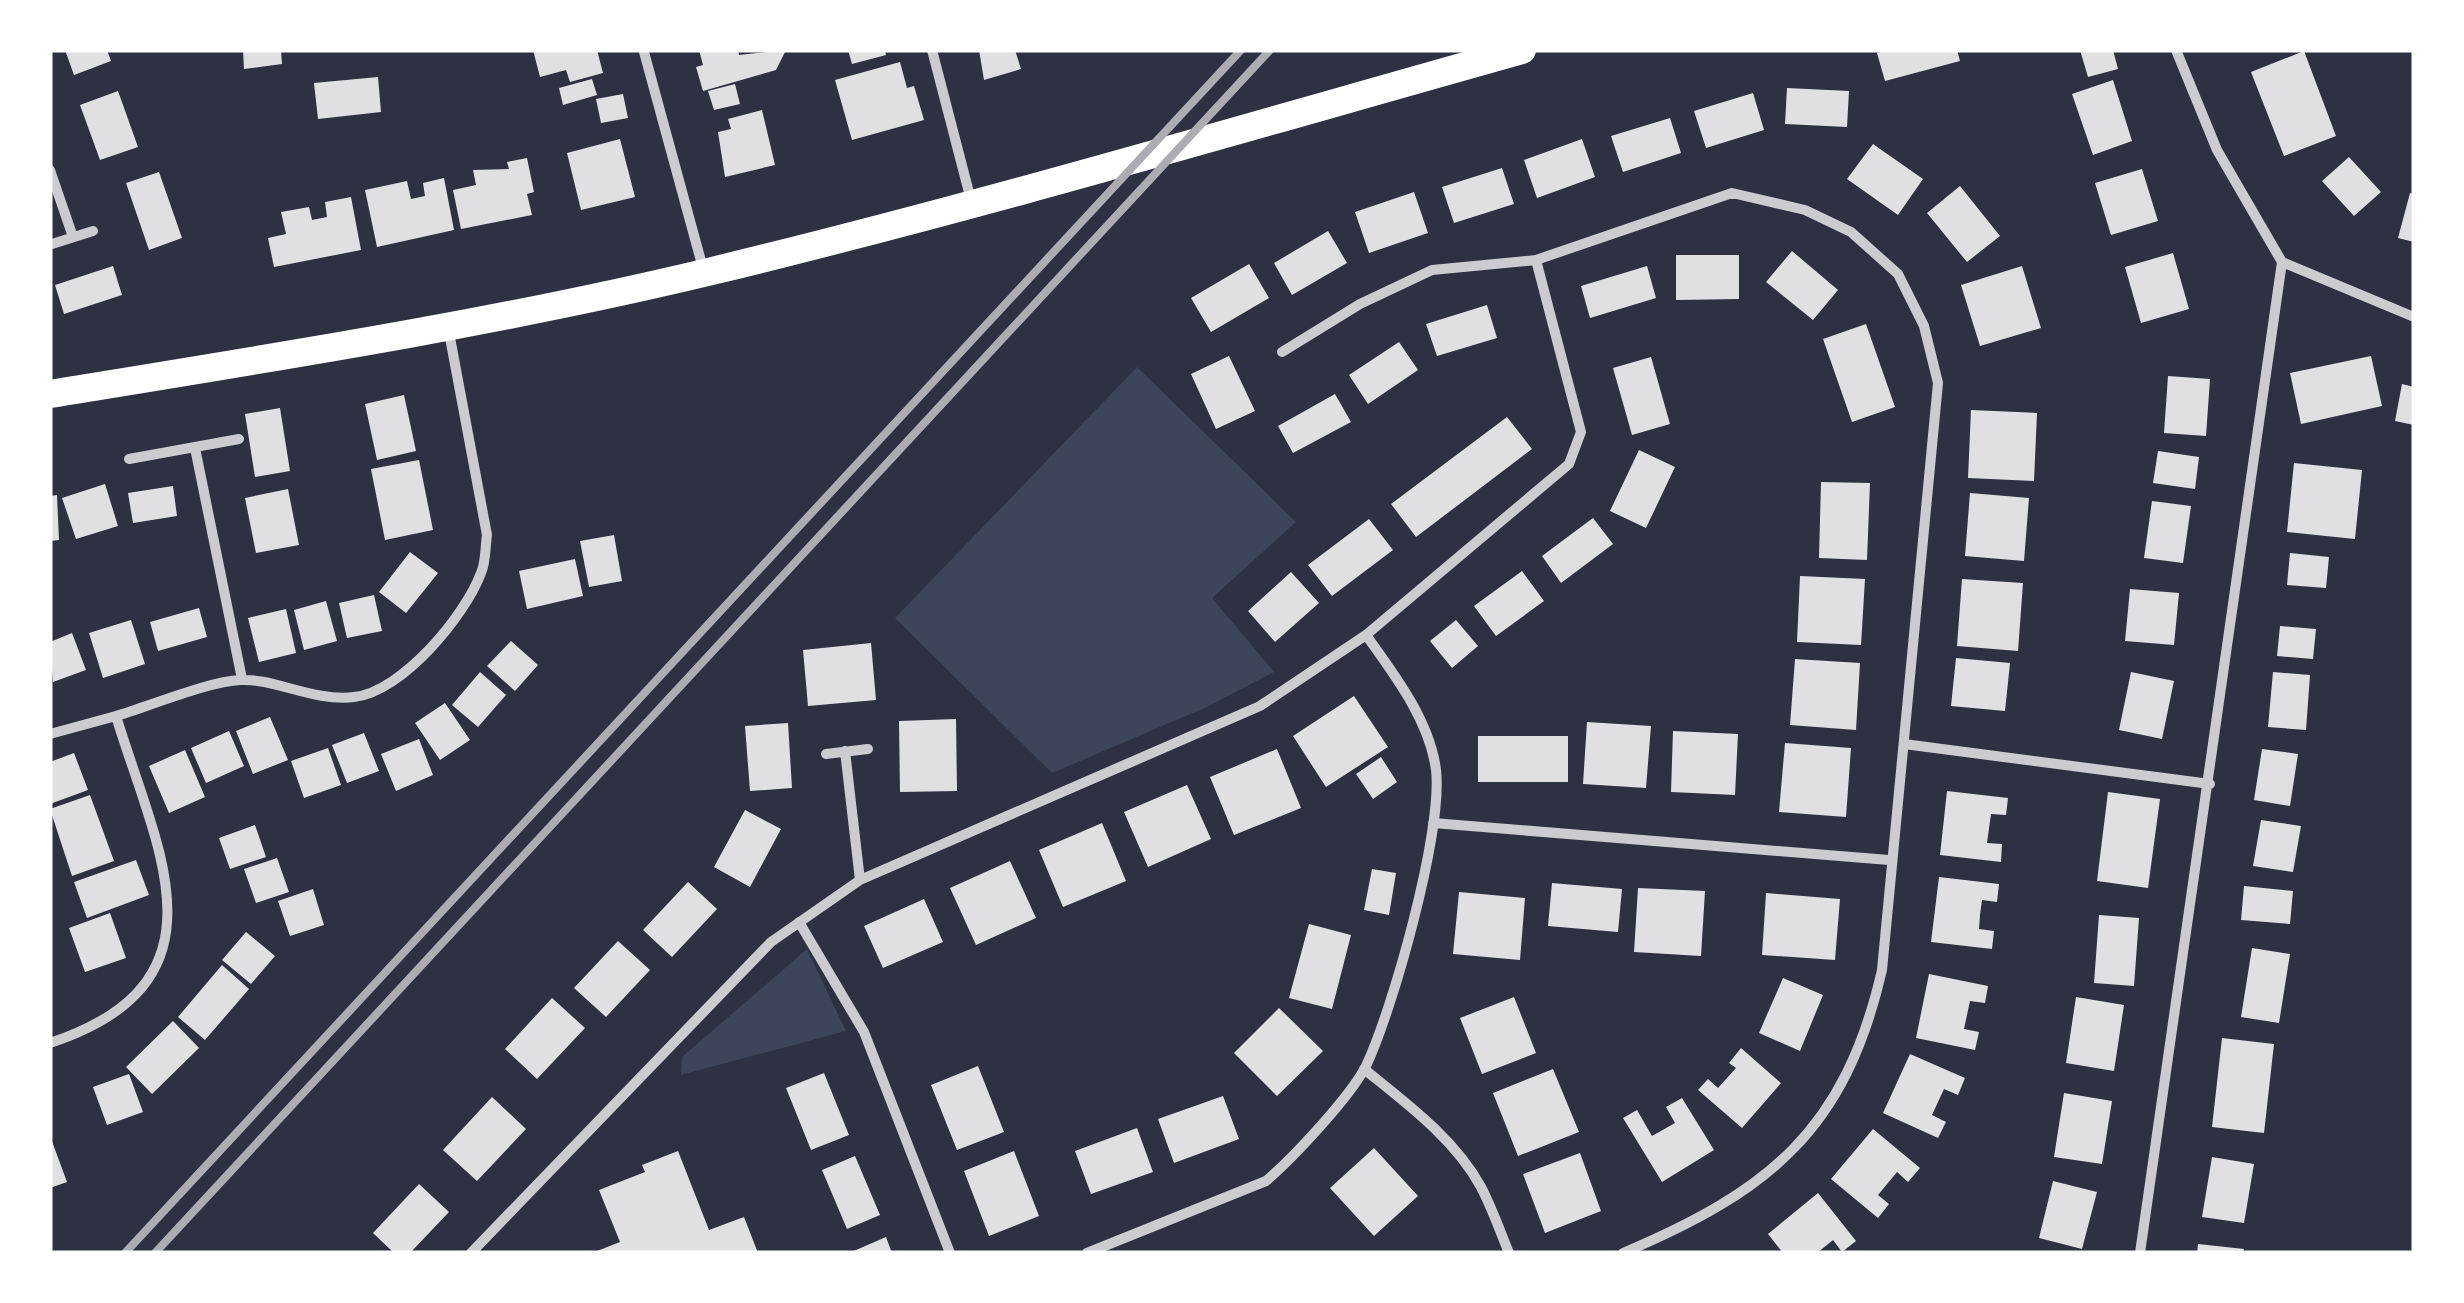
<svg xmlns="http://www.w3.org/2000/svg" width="2464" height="1303" font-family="'Golos Text',sans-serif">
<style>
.green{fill:#3c4559}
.building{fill:#e0e0e3}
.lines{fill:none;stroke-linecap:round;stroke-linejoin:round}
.minor{stroke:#caccd0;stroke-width:10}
.trunk{stroke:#fff;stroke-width:28}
.rail{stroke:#abadb3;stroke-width:8}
</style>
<rect width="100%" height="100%" fill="#2d3142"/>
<!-- green -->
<path class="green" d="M1137,367L1296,522L1212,598L1274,672L1207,707L1052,773L895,618Z
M807,949L846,1031L681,1075L682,1057Z"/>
<!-- building -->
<path class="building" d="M65,50H107L111,61L74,75Z
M243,50H281L282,64L244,69Z
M533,50H597L603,73L570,82L566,70L540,77Z
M699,50H738L739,55L786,50L776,70L703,91L696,67L703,65Z
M848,50H885L886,55L852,64Z
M979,50H1015L1021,69L984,80Z
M1886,50H1957L1960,61L1885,81L1877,53Z
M2080,50H2113L2118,69L2088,77Z
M2304,51L2336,136L2284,156L2251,72Z
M900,62L907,88L914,86L924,120L852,140L835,80Z
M378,77L381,112L318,119L314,83Z
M592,79L597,95L563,105L559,88Z
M2113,80L2132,141L2093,155L2072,94Z
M735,84L740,104L714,110L708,91Z
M1787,88L1849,91L1847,127L1785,124Z
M118,91L138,147L100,160L80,105Z
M1753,93L1764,130L1706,148L1694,111Z
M623,94L628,118L601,123L596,99Z
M762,110L775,165L725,177L718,132L731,129L728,119Z
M1670,118L1681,153L1623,172L1611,136Z
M620,139L635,197L581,210L567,153Z
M1582,139L1595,177L1537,198L1524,160Z
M1873,144L1923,179L1898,215L1847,179Z
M2349,157L2381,192L2354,216L2322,181Z
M527,158L534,192L527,194L532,215L461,229L453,190L476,185L473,170L509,169L507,162Z
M1502,168L1514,204L1454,223L1442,187Z
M2142,169L2158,221L2111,235L2095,183Z
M159,172L182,238L149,250L126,183Z
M444,178L454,230L377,247L365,190L407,181L411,199L425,196L423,183Z
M1960,186L2000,236L1967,262L1927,213Z
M1414,192L1428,233L1369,253L1355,212Z
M2410,193L2414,194V242L2398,238Z
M351,197L361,250L274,267L268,238L286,234L281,212L309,207L312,220L327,217L325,202Z
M1328,231L1347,263L1292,295L1274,263Z
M1792,251L1838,290L1813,320L1766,282Z
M2173,253L2189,309L2141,323L2125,267Z
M1676,255H1739V299L1676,300Z
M1249,264L1269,298L1211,332L1191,298Z
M113,266L122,295L64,314L55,285Z
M1647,266L1656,298L1590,318L1581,286Z
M2022,266L2041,328L1980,346L1961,285Z
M1487,305L1497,338L1437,356L1426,324Z
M1866,324L1895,407L1852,422L1823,339Z
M1399,342L1418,370L1368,404L1349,375Z
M1229,356L1255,411L1216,429L1191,374Z
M2371,356L2382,406L2301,424L2290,373Z
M1651,357L1670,424L1632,435L1613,368Z
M2168,376L2210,379L2206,436L2164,433Z
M2402,384L2414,387V425L2395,421Z
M1335,394L1351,422L1293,453L1278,426Z
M404,395L416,451L377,460L365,404Z
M280,408L290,471L255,477L245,414Z
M1971,410L2037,413L2034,481L1968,478Z
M1507,417L1532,449L1416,537L1391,504Z
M1639,450L1675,467L1646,528L1610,511Z
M2158,451L2199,457L2195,489L2153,483Z
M419,460L433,530L385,540L371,469Z
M2294,463L2362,470L2355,539L2287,532Z
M1821,482L1870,483L1867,560L1819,558Z
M105,484L118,526L76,539L62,498Z
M173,486L177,516L133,523L128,493Z
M288,489L299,545L256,553L245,498Z
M1970,493L2029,498L2024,561L1965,556Z
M57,495L59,540L50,541V496Z
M2152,501L2191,506L2183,563L2144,558Z
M1593,518L1613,544L1561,583L1542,556Z
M1369,519L1393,550L1332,596L1308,565Z
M614,535L622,581L589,587L580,541Z
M410,552L438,573L406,613L379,592Z
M2290,553L2329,557L2326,588L2287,585Z
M575,559L583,596L527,609L519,571Z
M1522,571L1544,601L1496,636L1474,606Z
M1291,572L1319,603L1275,642L1248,611Z
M1800,576L1865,579L1861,645L1797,642Z
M1962,579L2023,583L2018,651L1957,646Z
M2130,589L2179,593L2174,645L2125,641Z
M374,595L382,631L347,638L339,603Z
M326,601L337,641L304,650L294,610Z
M199,608L207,637L158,651L150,622Z
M286,609L296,653L259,662L248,618Z
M131,620L145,664L103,678L89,633Z
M1456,620L1478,646L1452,668L1430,641Z
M2280,626L2316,629L2313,659L2277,656Z
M72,633L86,670L53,682L50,642Z
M511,641L538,665L515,691L487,666Z
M871,643L876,700L808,706L803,650Z
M1956,658L2010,663L2005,711L1951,706Z
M1795,659L1860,663L1856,730L1790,725Z
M480,672L506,695L478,727L452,705Z
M2131,672L2174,681L2162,739L2119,730Z
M2273,672L2310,675L2306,730L2268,727Z
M1354,696L1388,747L1326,787L1293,736Z
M445,703L470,740L440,760L415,723Z
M270,717L288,760L253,774L236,731Z
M956,719L957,791L900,792L899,721Z
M1587,722L1651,726L1646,788L1583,784Z
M788,723L792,788L750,791L745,726Z
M229,731L244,766L206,783L191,748Z
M1673,731L1738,734L1735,795L1671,792Z
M364,733L379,771L347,783L332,745Z
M1478,736H1568V782H1478Z
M419,739L433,775L396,791L381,754Z
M1785,743L1851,748L1846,817L1779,812Z
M328,748L341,785L304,798L291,761Z
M1277,749L1301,808L1234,835L1210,777Z
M2262,749L2298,754L2290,806L2254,800Z
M185,750L205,797L169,813L149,766Z
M74,753L88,790L50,804V762Z
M1381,757L1397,782L1373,799L1356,774Z
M1187,785L1211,839L1148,867L1124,812Z
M1947,791L2008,798L2006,815L1991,814L1987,843L2002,844L2001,862L1940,855Z
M2108,792L2160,799L2148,888L2097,881Z
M90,795L114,861L72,876L50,809Z
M745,810L781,829L750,887L714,867Z
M2261,820L2301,826L2293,872L2253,866Z
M1102,823L1126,881L1063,907L1039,850Z
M255,825L266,857L230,869L219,838Z
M277,858L289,892L256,903L244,869Z
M136,860L149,895L87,918L74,882Z
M1010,861L1036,918L976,945L950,888Z
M1372,869L1396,873L1389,915L1364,910Z
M1939,877L1999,884L1997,902L1982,900L1980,915L1979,929L1994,931L1992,949L1931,942Z
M688,882L717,909L672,957L643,930Z
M1552,883L1622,889L1618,932L1548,926Z
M2244,886L2293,891L2290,924L2241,920Z
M1638,888L1705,891L1701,956L1634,952Z
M313,889L324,925L290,936L278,901Z
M1459,892L1525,898L1520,960L1453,954Z
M1766,893L1840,899L1835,960L1762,955Z
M924,899L943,942L883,968L864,926Z
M110,913L126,958L85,972L69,928Z
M2099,915L2139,918L2134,986L2094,983Z
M1309,924L1351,935L1332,1009L1289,998Z
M246,932L275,956L251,984L222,960Z
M618,941L650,970L606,1017L574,988Z
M2252,948L2290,954L2279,1023L2241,1017Z
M222,965L249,989L205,1040L178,1017Z
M1929,974L1988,986L1985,1003L1970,1001L1964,1029L1979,1032L1975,1050L1916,1038Z
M1783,978L1823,995L1800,1051L1759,1033Z
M1514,997L1536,1053L1482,1074L1460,1018Z
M2076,997L2124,1005L2114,1071L2066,1063Z
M552,998L585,1028L537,1079L505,1049Z
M1279,1008L1323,1051L1277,1096L1234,1053Z
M173,1021L199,1048L152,1094L126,1067Z
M2222,1038L2274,1044L2264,1133L2212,1127Z
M1741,1048L1781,1083L1742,1128L1698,1090L1708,1079L1718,1088L1736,1068L1729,1063Z
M1910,1054L1965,1078L1958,1095L1944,1089L1932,1115L1946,1122L1938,1138L1883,1113Z
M978,1066L1004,1132L957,1150L931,1085Z
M1553,1069L1579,1132L1518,1156L1493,1093Z
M824,1073L849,1135L811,1150L786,1088Z
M129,1074L143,1112L107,1125L93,1087Z
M2064,1093L2112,1101L2102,1164L2054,1157Z
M1223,1096L1239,1139L1174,1163L1158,1119Z
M492,1097L526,1129L477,1181L443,1150Z
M1682,1098L1714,1150L1662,1182L1623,1118L1637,1110L1652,1136L1675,1123L1666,1107Z
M1137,1128L1153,1172L1091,1194L1075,1151Z
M1873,1129L1920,1168L1908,1182L1897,1172L1878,1195L1889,1204L1878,1218L1831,1179Z
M50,1136L67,1182L50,1188Z
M1374,1148L1418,1196L1374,1236L1330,1188Z
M678,1151L709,1230L744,1217L758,1253H592L620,1242L599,1190L645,1172L642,1165Z
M1014,1151L1039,1216L989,1236L964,1171Z
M1580,1153L1601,1211L1545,1233L1523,1174Z
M855,1156L880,1215L847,1229L822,1170Z
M2212,1157L2254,1164L2244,1223L2202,1217Z
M2053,1181L2097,1192L2082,1249L2039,1238Z
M419,1184L449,1212L410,1253H394L373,1233Z
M1818,1193L1856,1241L1842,1252L1833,1240L1817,1253H1783L1768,1234Z
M886,1237L892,1253H849Z
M2198,1244L2244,1249L2243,1253H2197Z"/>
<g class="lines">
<!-- minor -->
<path class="minor" d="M932,50L972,204
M2176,50L2217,150L2282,262L2414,317
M644,52L704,272
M50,170L73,237
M52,244L93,231
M1282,352L1360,304L1432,270L1536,260L1732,193L1805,210L1851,232L1898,274L1924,326L1938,383L1882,970C1845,1131 1769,1191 1623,1253
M195,448L242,679
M129,459L239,439
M50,734L116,716
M1904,744L2210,784
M845,751L860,880
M826,754L868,749
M1433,823L1889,860
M799,922L864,1032L950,1253
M50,1043C234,982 157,851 116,716C150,706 209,681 241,680C274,678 314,702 354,697C402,692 465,616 481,573C486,562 485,548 487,535L448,327
M1364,1069C1406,1103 1455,1139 1481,1187C1492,1208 1500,1231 1509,1253
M471,1253L771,942L860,880L1260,706L1366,635L1569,464L1581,432L1536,260
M1087,1253L1266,1181C1293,1158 1350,1097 1366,1066C1393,1009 1443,831 1436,770C1430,721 1394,674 1366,635
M2140,1253L2282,262"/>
<!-- trunk -->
<path class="trunk" d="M50,394C270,358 491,324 708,272C981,206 1251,126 1522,50"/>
<!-- rail -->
<path class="rail" d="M125,1253L1241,50
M155,1253L1270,50"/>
</g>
<!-- border -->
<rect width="2464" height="1303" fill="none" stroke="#ffffff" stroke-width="105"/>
</svg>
